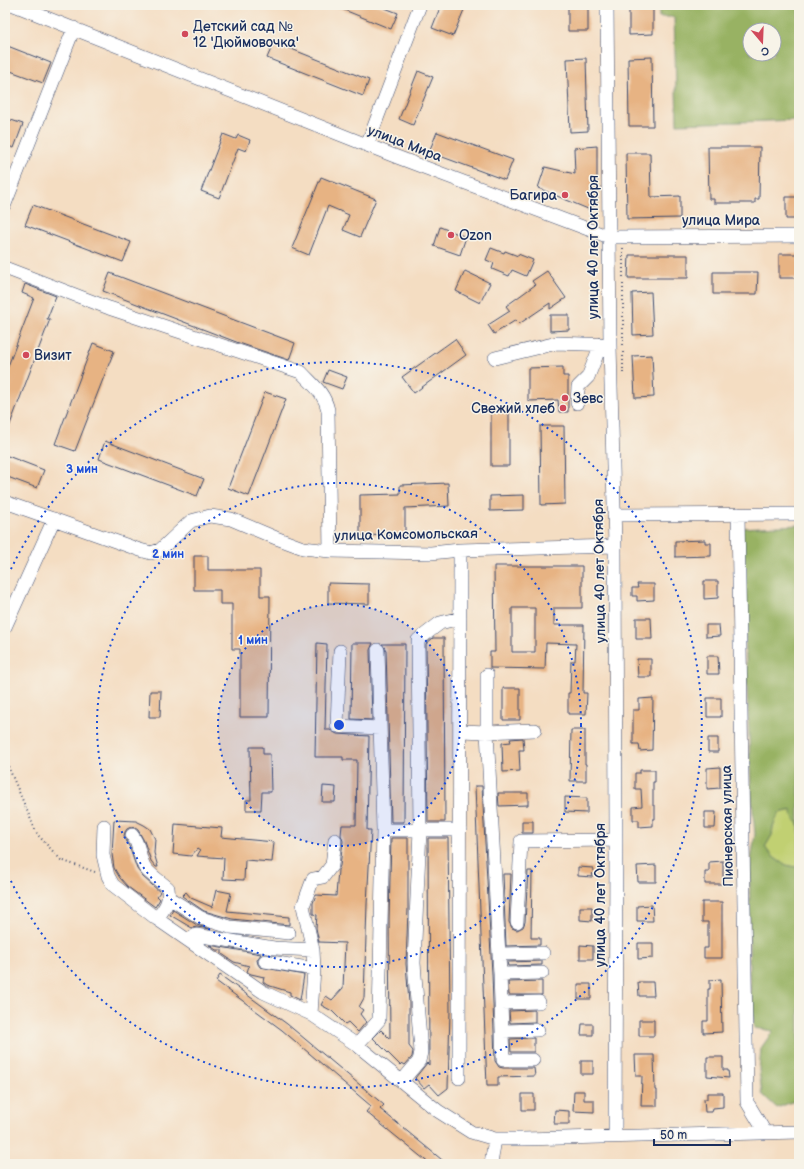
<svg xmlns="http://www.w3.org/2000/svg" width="804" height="1169" font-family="'Balsamiq Sans',sans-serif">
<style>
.green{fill:#c1d072;stroke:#6e8068}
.forest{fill:#98b264;stroke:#5a7061;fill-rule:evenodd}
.building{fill:#e7b383;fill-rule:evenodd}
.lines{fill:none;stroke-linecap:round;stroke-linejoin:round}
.minor-casing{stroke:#3c496d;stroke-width:14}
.path{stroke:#3c496d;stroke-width:2;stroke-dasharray:1 3;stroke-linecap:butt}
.minor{stroke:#fff;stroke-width:13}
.ring{fill:none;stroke:#1d4ed8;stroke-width:2;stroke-dasharray:2 4}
.poi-dot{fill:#d1495b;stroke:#f7f3e8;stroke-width:1.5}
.labels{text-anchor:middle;stroke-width:3;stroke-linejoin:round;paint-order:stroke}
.poi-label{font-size:14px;fill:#1b2f5e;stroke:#f7f3e8;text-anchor:start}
.street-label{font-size:14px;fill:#1b2f5e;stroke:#f7f3e8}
.centre{fill:#1d4ed8;stroke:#f7f3e8;stroke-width:2}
.ring-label{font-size:12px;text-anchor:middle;font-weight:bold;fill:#1d4ed8;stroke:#f7f3e8;stroke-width:3;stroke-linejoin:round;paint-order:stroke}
</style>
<rect width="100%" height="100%" fill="#f7f3e8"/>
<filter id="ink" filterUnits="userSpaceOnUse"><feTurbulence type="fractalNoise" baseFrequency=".025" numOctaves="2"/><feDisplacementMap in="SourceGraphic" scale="8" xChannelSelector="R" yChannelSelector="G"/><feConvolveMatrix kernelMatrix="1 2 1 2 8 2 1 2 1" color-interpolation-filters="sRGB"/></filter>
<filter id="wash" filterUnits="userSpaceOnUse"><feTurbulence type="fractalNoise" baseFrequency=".012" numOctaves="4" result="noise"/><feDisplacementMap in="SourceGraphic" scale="16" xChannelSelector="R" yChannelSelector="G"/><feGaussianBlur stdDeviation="0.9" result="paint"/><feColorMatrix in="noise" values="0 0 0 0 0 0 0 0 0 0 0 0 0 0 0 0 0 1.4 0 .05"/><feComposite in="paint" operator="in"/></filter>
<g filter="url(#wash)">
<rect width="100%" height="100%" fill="#f4ddc2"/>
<!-- green -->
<path class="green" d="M792,810V815L799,826V865L796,867C783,866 772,858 765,847L772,835L773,826L779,813Z"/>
<!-- forest -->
<path class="forest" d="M659,5H799V120L677,124L674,17H659ZM750,30H774V54H750Z
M799,525L798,561L799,562V826L792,815V810L779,813L773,826L772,835L765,847C772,858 783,866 796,867L799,865V1099L777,1108L762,1094L759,1070L761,1048L773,1031L754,1028L749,973L750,868L755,834L751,789L741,528Z"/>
<g id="blocks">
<!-- building -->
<path class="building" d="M332,5H377L398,13L391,29Z
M441,5H466L453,36L432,28Z
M568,5H588V31H568Z
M629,5H653V34L629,35Z
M274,42L369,80L363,96L267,58Z
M5,45L51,63L43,83L5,69Z
M652,57L653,126H629L628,58Z
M586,58L588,131L570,132L567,59Z
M418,71L433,77L413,125L399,119Z
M5,118L23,124L14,148L5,145Z
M437,132L513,160L505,180L429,152Z
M223,134L236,139L238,135L250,140L246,151L238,148L219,198L201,191Z
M597,146V202L594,206L588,209L538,188L545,167L575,174L574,148Z
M708,147H760L759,199H755V203H714V199H709Z
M626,153H650L651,197L680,196V218L627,219Z
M321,177L376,199L360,237L343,230L349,215L328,206L309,255L292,248Z
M786,197H799V219H786Z
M33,205L131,242L123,262L25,225Z
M440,227L466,237L460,255L434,246Z
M491,248L504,253L505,251L518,256V254L533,260L526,276L512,270L509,276L492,269L494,263L486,260Z
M779,254H799V278H779Z
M629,255H688V278H628Z
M465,271L490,283L480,303L456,291Z
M547,271L566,298L550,309V303L519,324L516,320L494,334L488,325L510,311L506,306L535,285L532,281Z
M713,272H758L757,294H713Z
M110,273L295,343L289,360L239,343L103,291Z
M25,284L56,296L47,319H50L6,435L5,374L34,298L22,293Z
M651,292L653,334L633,335L632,293Z
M550,315H569V330L550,331Z
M455,339L466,355L414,393L402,377Z
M93,343L114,351L75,451L55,444Z
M652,355L654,397L635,398L633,356Z
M563,367V376H568V412H559L558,400L528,401V368Z
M328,370L347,377L342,389L323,382Z
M265,392L286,399L249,496L228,488Z
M491,409H509V466H491Z
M540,426H564L565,504L541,505Z
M105,441L204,479L197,496L99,459Z
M5,455L44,470L37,488L5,476Z
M448,483L449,506L405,508V536L360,535V495L400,494V485Z
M524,495V510L490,511V496Z
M705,540V543H711V556L675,557V541Z
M194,556H208V570H260V596H270L269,717H240V649H232V604H220V590H194Z
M494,566H582V608H554V625H584L583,693H587L586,714H568V693H570L571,661H575L576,644L546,643L545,669L490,668V652H495ZM512,608H535V652H512Z
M704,581H718V598L704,599Z
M328,583L369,584V604L328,603Z
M637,584H654V600L637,601V596H632V588H638Z
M636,618H651L652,639H636Z
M706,625H719L720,636L706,637Z
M433,638H444L445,822H428L426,644Z
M317,643L327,644L325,730H330L337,734L369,736L367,830H371L367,904L364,998L359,1007L363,1010L360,1014L366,1022L358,1032L348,1022L345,1024L332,1011L321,1005L326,996L332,1000L343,988L345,943L319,942L316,928L317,915L313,914V903L316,895L336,896L338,870L340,866L343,841L341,835L342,825H356L357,760H343V757H315Z
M352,643H373L370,650L372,720L351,719Z
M382,644H405L404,822H391L386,650Z
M707,656H718L719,674H707Z
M637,659H651V677H638Z
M503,688H520V720H503Z
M150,691H161L160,717H149Z
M653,698L652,750L640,751L639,744H633V710H639V699Z
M707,698H721V717H707Z
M571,730H585V764H586V781H570Z
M523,738L524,750H519L520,771L503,772L502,743L511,742L510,739Z
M708,738H718V752H708Z
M250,747H263V754H270L271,792H262L261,810H246V800H251Z
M720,767V788L707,789V768Z
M640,770H655V782H653V806H655V819H653V826L639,827V820H633V807L642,806L641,789H635V773H640Z
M323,786L336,787L335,802H322Z
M475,786H482L492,974L495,1061L499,1067L503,1068H534L535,1076L498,1077V1086H487Z
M498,793H528V805L499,806Z
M565,797L587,798V813L565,812Z
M705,812H716L715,828H705Z
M114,820L136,821L144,825L150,829L155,839L154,853L158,867H156L151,861L144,841L138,830L135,828L131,827L127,829L125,832L124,836L129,846L137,869L143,877L160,892L157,896L160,899L155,907L128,887L120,878L114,868L112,854Z
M522,821H533V833H522Z
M175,824L222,828L221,837L274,842L272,862L245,860L244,880L223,879L224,858L197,856L200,851L197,849L191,856L173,854Z
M391,838H408V909L406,964L409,1003V1046L413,1051L412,1057L405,1065L402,1063L400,1065L373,1038L381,1030L390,1039L389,919Z
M428,838H448L450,1011L448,1088L439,1095L429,1084L424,1088L415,1078L427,1063L429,1065Z
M723,861V884H705V872H709V862Z
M656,865V882H638L637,866Z
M578,867L593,868L592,877L578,876Z
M528,871H532L531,938H540V945L506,946L503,874H511L509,922L512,928L517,930L523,927L525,922Z
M216,890L231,893L227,911L289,917V925L232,919L204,911L182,896L186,892L191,898L212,907Z
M702,902H722V958H704V948H708V922H702Z
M652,905L653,921H637V906Z
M580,907H592V921L580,920Z
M173,910L197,925L210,929L197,927L192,928L170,915Z
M638,943H653V958L638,959Z
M209,945L261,954L257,960L258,964L260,967L304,975L300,1000L290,995V992L267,985L263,982L264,977L251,974L247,972L249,966L234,962L222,954V950H216Z
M580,945L593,946V959H580Z
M542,961V965L508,966L507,962Z
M220,975L287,1024L384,1105L380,1109L447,1164H430L366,1112L371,1106L282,1030L216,981Z
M721,979L722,1032L703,1033V1021H708V989H710V980Z
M542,981V995H509L508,982Z
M638,982H653L654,996H639Z
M578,984H591V999H578Z
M535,1010V1022L510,1023L509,1011Z
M639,1020H654V1036H639Z
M582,1024H593V1035H581Z
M534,1038V1052H511L510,1039Z
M635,1055H654L655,1090H657V1106H641L642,1076H636Z
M707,1057H723V1070H728L729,1078L707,1076Z
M581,1061H593V1074H581Z
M574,1091H584V1100H594V1112L573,1111Z
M707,1093H723V1107L713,1108L712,1112H705L704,1099H707Z
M522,1094H534V1110H522Z
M555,1110L569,1111V1124H554Z"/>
</g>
</g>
<g filter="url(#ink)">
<use href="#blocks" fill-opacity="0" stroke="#3c496d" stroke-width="1"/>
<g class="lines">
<!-- minor casing -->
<g class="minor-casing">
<path id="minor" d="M14,5L397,157L609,237L799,236
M607,5L610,345L615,546L616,840L615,1137
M367,145L420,5
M5,204L74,28
M5,268L109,308L301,372C313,385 324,392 328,410L330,551
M495,358L557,343L610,345
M577,403L578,387L588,377L601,344
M5,502L140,550L151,553L160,550L191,521L210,516L231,519L276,538L303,548L330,551L431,553L460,550L615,546
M738,514L747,1102L765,1132
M614,515L799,514
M5,627L54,519
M340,651L337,726L380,728
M487,675V732L500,974L503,1060H533
M461,731L487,732L535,730
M104,826L103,855L108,876L113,885L157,919L263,992L311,1014L357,1045L438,1111L471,1132L495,1139H523L799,1132
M383,830H420L414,963L421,1052L419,1061L402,1081
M460,830H420L418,640L440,623L460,618
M132,835C141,845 138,859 146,869C152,876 161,882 168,888C170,903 165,907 157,919
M169,898L201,918L230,927L289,933
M517,922L521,841L616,840
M189,941L196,935L274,948L313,950
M499,954L543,953
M265,961L314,969
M500,974L542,973
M501,1003L539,1002
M311,1014L314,969L313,950L303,906L313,879L323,877L332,865L335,840
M502,1031L538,1030
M357,1045L379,1020L383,830L378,650
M459,1078L460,550
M491,1164L495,1139"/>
</g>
<!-- path -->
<path class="path" d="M623,248V376
M5,759L37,834L61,860L95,872"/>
<!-- minor -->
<use href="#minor" class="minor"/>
</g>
</g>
<!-- distance rings -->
<circle cx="339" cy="725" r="121" fill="#1d4ed8" fill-opacity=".12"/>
<g class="ring">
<circle cx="339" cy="725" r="121"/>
<circle cx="339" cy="725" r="242"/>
<path d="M6 580A363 363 0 1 1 6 870"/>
</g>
<!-- markers -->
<g class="poi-dot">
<circle cx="185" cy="34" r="4"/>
<circle cx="565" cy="195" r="4"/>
<circle cx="451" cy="235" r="4"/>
<circle cx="26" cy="355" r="4"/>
<circle cx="565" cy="398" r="4"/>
<circle cx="563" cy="408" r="4"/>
</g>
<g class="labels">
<!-- poi labels -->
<g class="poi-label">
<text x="193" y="31">Детский сад №<tspan x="193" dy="16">12 'Дюймовочка'</tspan></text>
<text x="557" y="200" text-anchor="end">Багира</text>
<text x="459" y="240">Ozon</text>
<text x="34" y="360">Визит</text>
<text x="573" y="403">Зевс</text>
<text x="555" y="413" text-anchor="end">Свежий хлеб</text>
</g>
<!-- street labels -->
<g class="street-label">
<text transform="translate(405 143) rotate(21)" y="5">улица Мира</text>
<text x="721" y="225">улица Мира</text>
<text transform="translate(593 247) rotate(-90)" y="5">улица 40 лет Октября</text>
<text transform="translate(406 534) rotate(-1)" y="5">улица Комсомольская</text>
<text transform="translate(599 571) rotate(-91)" y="5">улица 40 лет Октября</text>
<text transform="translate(727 826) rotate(-91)" y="5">Пионерская улица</text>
<text transform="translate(600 895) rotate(-90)" y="5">улица 40 лет Октября</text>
</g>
</g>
<circle cx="339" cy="725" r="6" class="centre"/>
<g class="ring-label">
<text x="82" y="473">3 мин</text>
<text x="168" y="558">2 мин</text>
<text x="253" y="644">1 мин</text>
</g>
<!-- margin -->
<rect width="804" height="1169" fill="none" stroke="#f7f3e8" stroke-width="20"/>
<!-- north arrow -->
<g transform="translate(762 42) rotate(161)"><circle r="19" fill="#f7f3e8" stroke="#9fa5b1"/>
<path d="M0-3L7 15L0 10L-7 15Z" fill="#d1495b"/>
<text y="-6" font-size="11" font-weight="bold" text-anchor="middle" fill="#1b2f5e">С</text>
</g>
<!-- scale -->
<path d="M654 1139v6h76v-6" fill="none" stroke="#1b2f5e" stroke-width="2"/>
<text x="660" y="1139" font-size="12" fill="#1b2f5e" stroke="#f7f3e8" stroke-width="3" paint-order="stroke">50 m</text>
</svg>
